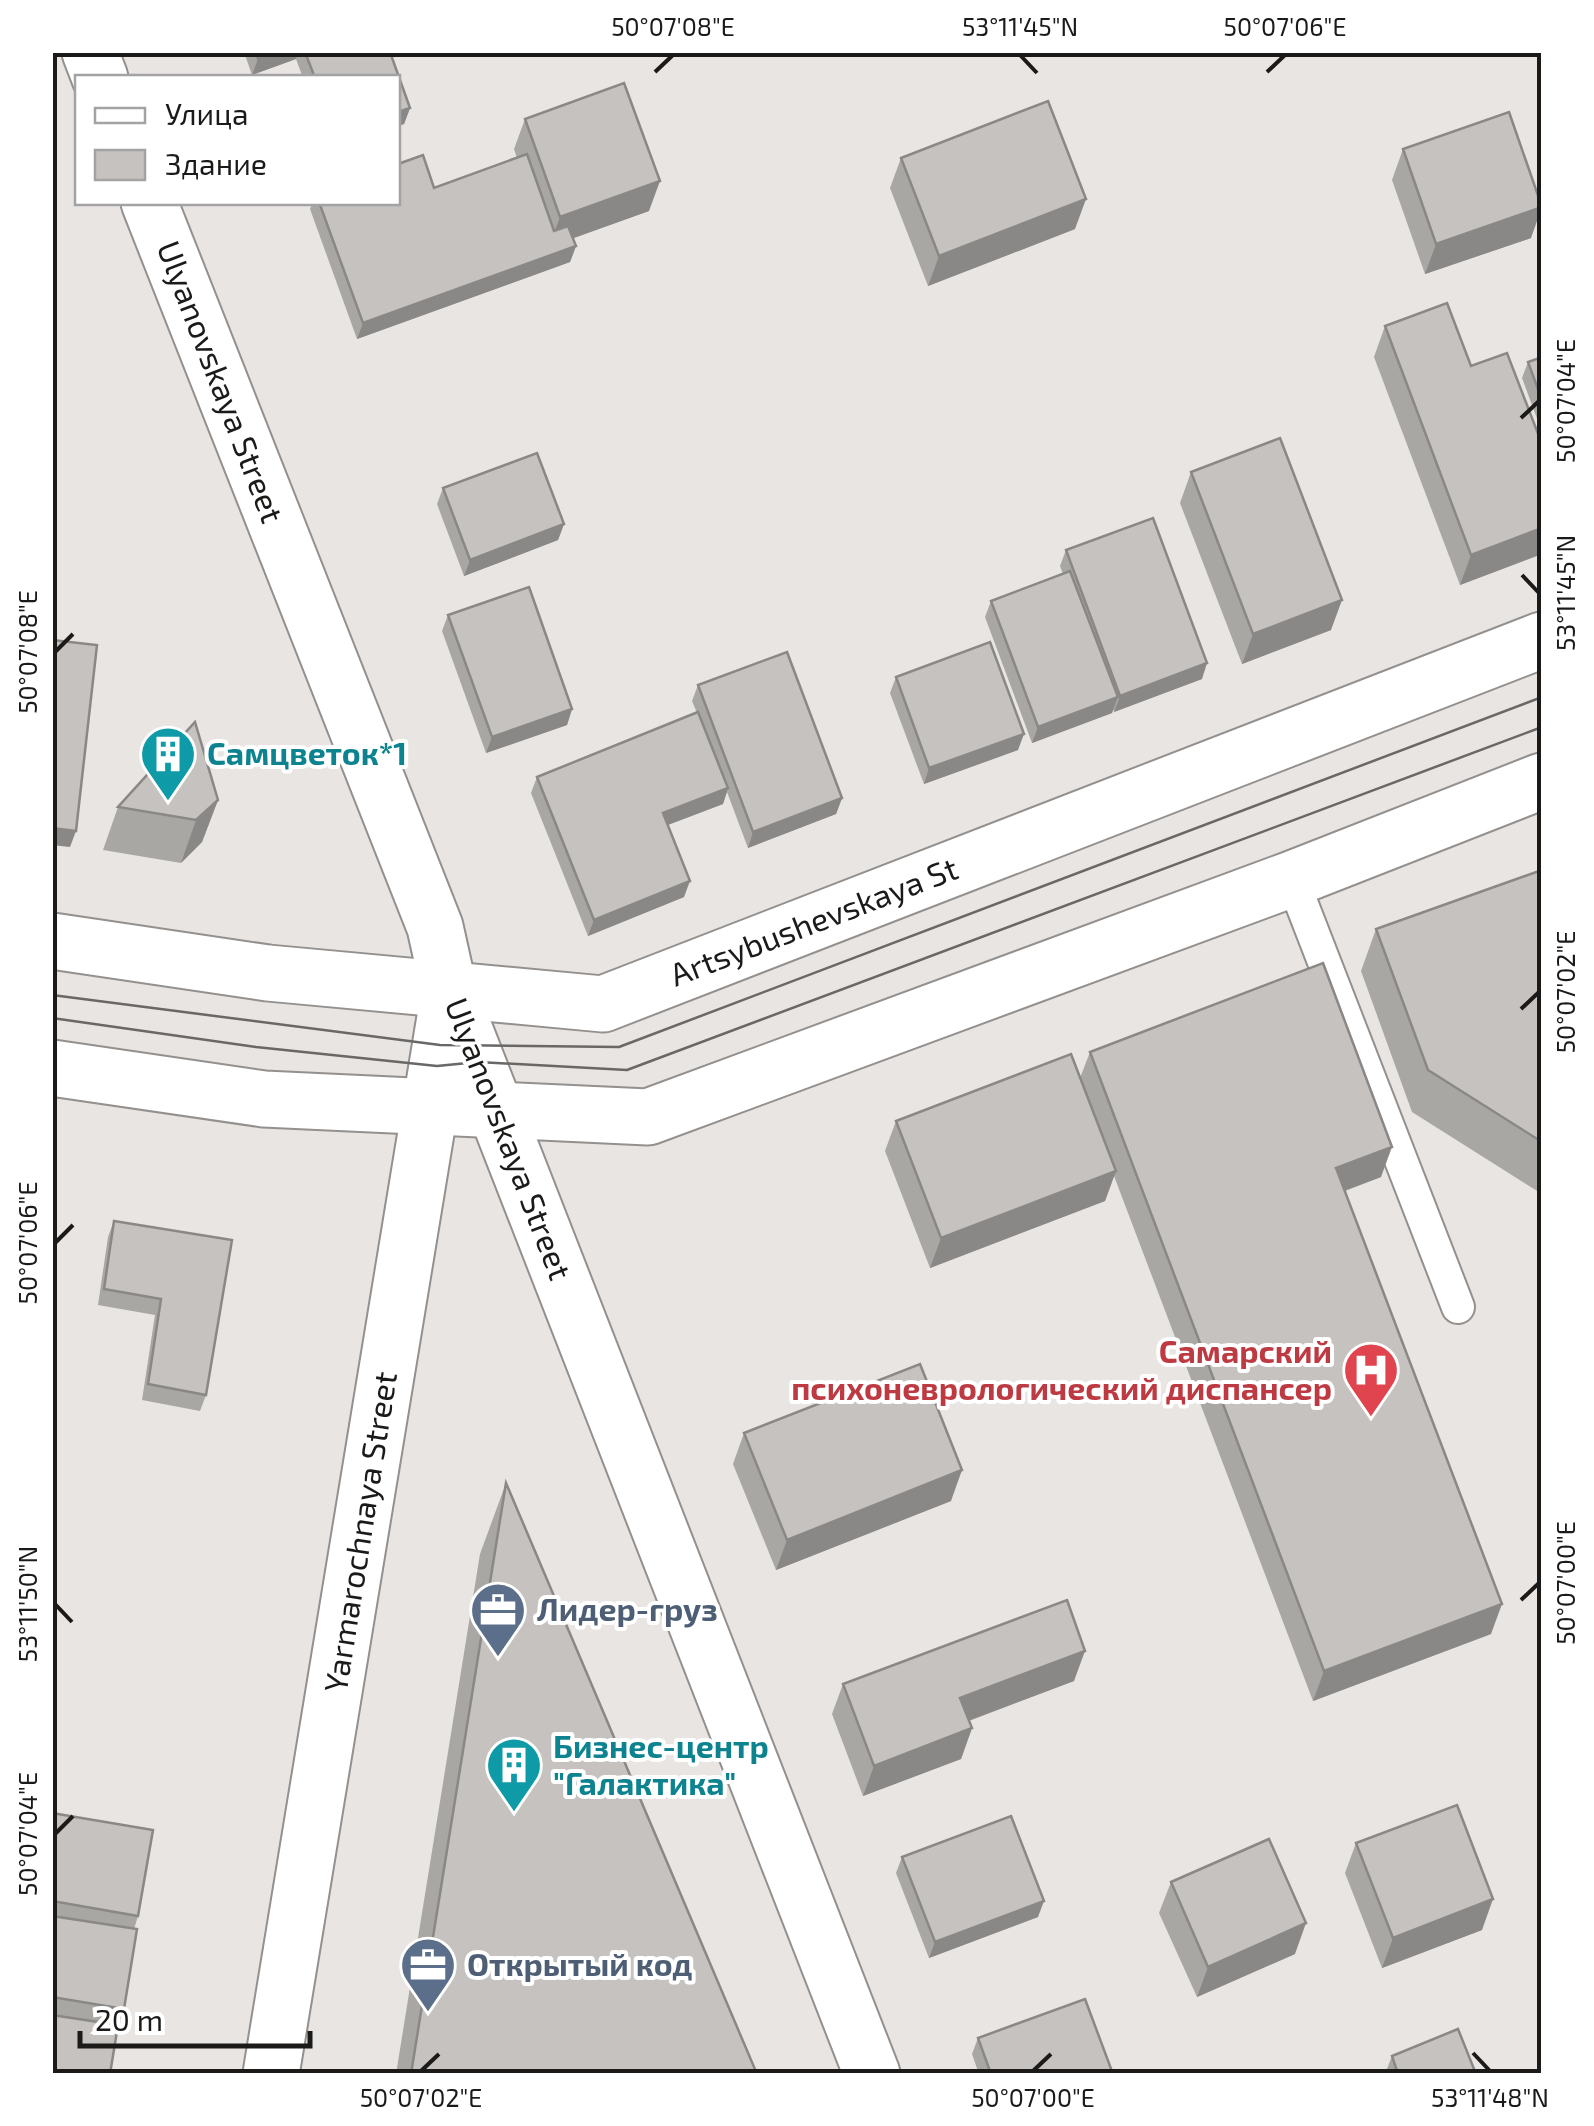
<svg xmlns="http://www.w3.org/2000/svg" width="1594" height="2126" viewBox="0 0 1594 2126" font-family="'Exo 2',sans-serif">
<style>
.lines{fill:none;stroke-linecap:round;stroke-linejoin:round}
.service-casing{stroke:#93908e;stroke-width:36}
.minor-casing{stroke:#93908e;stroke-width:59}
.secondary-casing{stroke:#93908e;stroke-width:59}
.service{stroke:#fff;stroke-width:32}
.minor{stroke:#fff;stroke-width:55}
.secondary{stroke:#fff;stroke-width:55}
.tram{stroke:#696866;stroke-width:2.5}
.wall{fill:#a9a7a4}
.shaded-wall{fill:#8a8886}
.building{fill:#c5c2bf;stroke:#8a8886;stroke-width:2.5}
.ticks{fill:none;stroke:#1b1a19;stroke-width:4}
.labels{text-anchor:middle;stroke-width:8;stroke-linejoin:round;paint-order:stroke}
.street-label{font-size:32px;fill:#1b1a19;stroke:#fff}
.culture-label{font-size:32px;font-weight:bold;fill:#0d838f;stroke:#fff;text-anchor:start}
.health-label{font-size:32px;font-weight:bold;fill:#be3a42;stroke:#fff;text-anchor:end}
.service-label{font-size:32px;font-weight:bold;fill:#4e5e75;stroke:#fff;text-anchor:start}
.neatline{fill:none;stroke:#1b1a19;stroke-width:4}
.ticks-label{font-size:25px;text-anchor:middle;fill:#1b1a19}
</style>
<rect width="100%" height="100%" fill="#e8e5e3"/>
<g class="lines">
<g class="service-casing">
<polyline id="service" points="1292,879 1458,1307"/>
</g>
<g class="minor-casing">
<g id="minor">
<polyline points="90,52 100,78"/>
<polyline points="149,202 435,927 449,990 872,2074"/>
<polyline points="271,2074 449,993"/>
</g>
</g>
<g class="secondary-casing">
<g id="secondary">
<polyline points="52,941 268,973 603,1004 1542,640"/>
<polyline points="52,1068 264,1099 648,1117 1292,879 1542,781"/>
</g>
</g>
<use href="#service" class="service"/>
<use href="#minor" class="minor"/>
<use href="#secondary" class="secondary"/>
<g class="tram">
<polyline points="52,995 440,1045 619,1047 1542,697"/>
<polyline points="52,1018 256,1047 437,1066 478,1062 627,1070 1542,727"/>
</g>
</g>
<g class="wall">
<polygon points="244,52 390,52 410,108 404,124 398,126 398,78 303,78 296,59 252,75"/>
<polygon points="525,119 649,211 573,238 576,246 570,262 357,339 310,209 313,202 398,202 517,158 514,149"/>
<polygon points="1403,149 1531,238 1425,274 1392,180"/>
<polygon points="901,158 1075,229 928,286 890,188"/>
<polygon points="1385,326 1471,366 1542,444 1542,554 1460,585 1374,357"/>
<polygon points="1542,357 1542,432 1522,378 1528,362"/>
<polygon points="1191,472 1331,630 1242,664 1180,503"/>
<polygon points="443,488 564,524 558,540 464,576 437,504"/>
<polygon points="1066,550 1202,679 1114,712 1113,709 1112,713 1032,743 985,617 991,601 1063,574 1060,566"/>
<polygon points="448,615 572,709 567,725 486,753 442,631"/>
<polygon points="896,677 1018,750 924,784 890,693"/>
<polygon points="698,685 842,798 836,814 748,848 727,792 723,804 668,825 684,897 588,936 531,793 537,777 697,713 692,701"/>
<polygon points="218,800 202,842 181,863 103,850 118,807"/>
<polygon points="1542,870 1542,1194 1412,1112 1361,971 1376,929"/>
<polygon points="1090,1052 1381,1177 1345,1191 1491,1634 1313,1701 1114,1176 1105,1201 930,1268 885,1151 896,1121 1080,1078"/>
<polygon points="114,1221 232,1240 206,1395 200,1411 142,1400 155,1315 98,1305 108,1237"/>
<polygon points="744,1433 951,1501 776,1570 733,1464"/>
<polygon points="506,1483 757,2074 396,2074 480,1554"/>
<polygon points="1074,1681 969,1721 972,1728 961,1759 863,1796 832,1714 843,1684"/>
<polygon points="52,1813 138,1916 134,1929 124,2009 118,2025 52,2074"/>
<polygon points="1356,1843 1482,1930 1382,1968 1345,1873"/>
<polygon points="902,1857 1038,1917 929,1958 896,1873"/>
<polygon points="1171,1882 1295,1954 1197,1997 1159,1913"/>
<polygon points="978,2038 1113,2074 979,2074 972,2054"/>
<polygon points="1392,2056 1476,2074 1385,2074"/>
</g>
<g class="shaded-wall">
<polygon points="275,52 298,52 296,59 252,75 258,59"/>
<polygon points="410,108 404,124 398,126 398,112"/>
<polygon points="660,181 649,211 549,247 560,217"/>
<polygon points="1086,199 1075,229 928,286 939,256"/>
<polygon points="1542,207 1531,238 1425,274 1436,244"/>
<polygon points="576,246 570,262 357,339 363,323"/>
<polygon points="564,524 558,540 464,576 470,560"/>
<polygon points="1542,528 1542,554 1460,585 1471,555"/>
<polygon points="1342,600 1331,630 1242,664 1253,634"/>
<polygon points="1207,663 1202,679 1114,712 1120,696"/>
<polygon points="1118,697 1112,713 1032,743 1038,727"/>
<polygon points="572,709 567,725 486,753 492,737"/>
<polygon points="1024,734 1018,750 924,784 929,768"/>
<polygon points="728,788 723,804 657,829 663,813"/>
<polygon points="842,798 836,814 748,848 753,832"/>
<polygon points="218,800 202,842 181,863 196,820"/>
<polygon points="52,828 76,831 70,847 52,845"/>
<polygon points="690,881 684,897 588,936 594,920"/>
<polygon points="1392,1147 1381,1177 1325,1198 1336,1168"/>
<polygon points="1116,1171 1105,1201 930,1268 941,1238"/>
<polygon points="962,1470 951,1501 776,1570 787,1540"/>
<polygon points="1502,1604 1491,1634 1313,1701 1324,1671"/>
<polygon points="1085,1651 1074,1681 949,1728 960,1698"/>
<polygon points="972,1728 961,1759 863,1796 874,1766"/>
<polygon points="1493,1899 1482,1930 1382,1968 1393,1938"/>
<polygon points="1044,1901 1038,1917 929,1958 935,1942"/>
<polygon points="1306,1923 1295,1954 1197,1997 1208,1967"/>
</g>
<g class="building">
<polygon points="256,52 275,52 258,59"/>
<polygon points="305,52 390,52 410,108 398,112 398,78 315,78"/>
<polygon points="624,83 660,181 560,217 525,119"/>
<polygon points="1048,101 1086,199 939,256 901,158"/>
<polygon points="1509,112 1542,207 1436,244 1403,149"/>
<polygon points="527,154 554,231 568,226 576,246 363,323 319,202 398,202 398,164 423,155 434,188"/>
<polygon points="1447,303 1471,366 1507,353 1542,444 1542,528 1471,555 1385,326"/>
<polygon points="1542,357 1542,400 1528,362"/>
<polygon points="1280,438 1342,600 1253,634 1191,472"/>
<polygon points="537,453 564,524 470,560 443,488"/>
<polygon points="1153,518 1207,663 1120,696 1066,550"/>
<polygon points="1070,571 1118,697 1038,727 991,601"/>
<polygon points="529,587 572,709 492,737 448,615"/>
<polygon points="52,640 97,645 76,831 52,828"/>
<polygon points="990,642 1024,734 929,768 896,677"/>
<polygon points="787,652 842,798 753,832 698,685"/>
<polygon points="698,712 728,788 663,813 690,881 594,920 537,777"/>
<polygon points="195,722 218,800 196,820 118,807"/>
<polygon points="1542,870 1542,1142 1428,1070 1376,929"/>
<polygon points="1323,963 1392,1147 1336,1168 1502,1604 1324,1671 1090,1052"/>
<polygon points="1071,1054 1116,1171 941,1238 896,1121"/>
<polygon points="114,1221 232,1240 206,1395 148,1384 161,1299 104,1289"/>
<polygon points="920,1364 962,1470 787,1540 744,1433"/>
<polygon points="506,1483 757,2074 411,2074"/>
<polygon points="1067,1600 1085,1651 960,1698 972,1728 874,1766 843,1684"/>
<polygon points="1457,1805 1493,1899 1393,1938 1356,1843"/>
<polygon points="52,1813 153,1830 138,1916 52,1901"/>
<polygon points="1011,1816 1044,1901 935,1942 902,1857"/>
<polygon points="1269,1839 1306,1923 1208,1967 1171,1882"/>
<polygon points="52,1916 137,1929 124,2009 52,1997"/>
<polygon points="1085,1999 1113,2074 991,2074 978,2038"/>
<polygon points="52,2015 118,2025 110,2074 52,2074"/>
<polygon points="1458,2029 1476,2074 1398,2074 1392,2056"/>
</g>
<path class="ticks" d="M1020,55L1037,73M655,72L673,55M1267,72L1285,55M1521,418L1539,401M1522,575L1539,593M55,652L73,634M1521,1009L1539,992M55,1243L73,1225M1521,1600L1539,1583M55,1604L72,1622M55,1834L73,1816M1473,2053L1490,2071M421,2071L439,2054M1033,2071L1051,2054"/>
<defs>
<g id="building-pin" transform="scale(2.875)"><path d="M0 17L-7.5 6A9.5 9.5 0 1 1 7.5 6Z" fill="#0f9aa8" stroke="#fff"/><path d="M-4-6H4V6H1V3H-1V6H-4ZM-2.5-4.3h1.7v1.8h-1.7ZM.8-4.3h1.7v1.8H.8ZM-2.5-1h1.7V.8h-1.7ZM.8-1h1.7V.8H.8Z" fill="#fff"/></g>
<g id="hospital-pin" transform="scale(2.875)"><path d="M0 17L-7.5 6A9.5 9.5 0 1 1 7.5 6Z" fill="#e0444e" stroke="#fff"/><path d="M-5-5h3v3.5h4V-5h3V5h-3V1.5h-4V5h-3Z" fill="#fff"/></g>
<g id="office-pin" transform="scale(2.875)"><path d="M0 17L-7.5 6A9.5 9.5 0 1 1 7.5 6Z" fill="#5c6f8a" stroke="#fff"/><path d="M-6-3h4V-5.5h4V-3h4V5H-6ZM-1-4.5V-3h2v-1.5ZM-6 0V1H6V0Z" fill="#fff"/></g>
</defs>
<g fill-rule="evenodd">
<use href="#building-pin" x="168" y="754"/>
<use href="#hospital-pin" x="1371" y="1370"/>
<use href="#office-pin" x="498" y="1610"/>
<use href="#building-pin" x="514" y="1765"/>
<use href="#office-pin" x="428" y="1965"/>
</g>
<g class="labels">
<g class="street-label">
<text transform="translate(220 382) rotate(69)" y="11">Ulyanovskaya Street</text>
<text transform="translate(814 922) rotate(-21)" y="11">Artsybushevskaya St</text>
<text transform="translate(508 1139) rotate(69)" y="11">Ulyanovskaya Street</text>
<text transform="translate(361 1532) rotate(-81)" y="11">Yarmarochnaya Street</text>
</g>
<g class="culture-label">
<text x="207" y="765">Самцветок*1</text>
<text x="553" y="1758">Бизнес-центр<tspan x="553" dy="37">"Галактика"</tspan></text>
</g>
<g class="health-label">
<text x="1332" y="1363">Самарский<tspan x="1332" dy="37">психоневрологический диспансер</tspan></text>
</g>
<g class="service-label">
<text x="537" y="1621">Лидер-груз</text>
<text x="467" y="1976">Открытый код</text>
</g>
</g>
<rect width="1594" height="2126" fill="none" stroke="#ffffff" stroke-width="110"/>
<rect x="75" y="75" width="325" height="130" fill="#ffffff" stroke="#a4a3a3" stroke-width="2.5"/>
<rect x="95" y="108" width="50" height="15" fill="#ffffff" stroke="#a4a3a3" stroke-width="2.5"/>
<text x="165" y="125" font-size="30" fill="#1b1a19">Улица</text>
<rect x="95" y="150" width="50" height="30" fill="#c5c2bf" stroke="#a4a3a3" stroke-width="2.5"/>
<text x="165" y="175" font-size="30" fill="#1b1a19">Здание</text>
<path d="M80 2031v15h230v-15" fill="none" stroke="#1b1a19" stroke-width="5"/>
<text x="95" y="2031" font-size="30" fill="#1b1a19" stroke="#ffffff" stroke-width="8" paint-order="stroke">20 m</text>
<rect x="55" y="55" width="1484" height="2016" class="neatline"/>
<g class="ticks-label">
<text x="673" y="36">50°07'08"E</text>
<text x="1020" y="36">53°11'45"N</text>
<text x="1285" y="36">50°07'06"E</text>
<text transform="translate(1566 401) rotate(-90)" y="9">50°07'04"E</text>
<text transform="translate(1566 593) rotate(-90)" y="9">53°11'45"N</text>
<text transform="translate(28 652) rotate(-90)" y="9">50°07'08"E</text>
<text transform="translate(1566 992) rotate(-90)" y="9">50°07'02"E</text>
<text transform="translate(28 1243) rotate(-90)" y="9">50°07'06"E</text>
<text transform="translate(1566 1583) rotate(-90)" y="9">50°07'00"E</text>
<text transform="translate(28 1604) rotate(-90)" y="9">53°11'50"N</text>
<text transform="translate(28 1834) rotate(-90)" y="9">50°07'04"E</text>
<text x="421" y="2107">50°07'02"E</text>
<text x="1033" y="2107">50°07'00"E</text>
<text x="1490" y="2107">53°11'48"N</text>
</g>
</svg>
